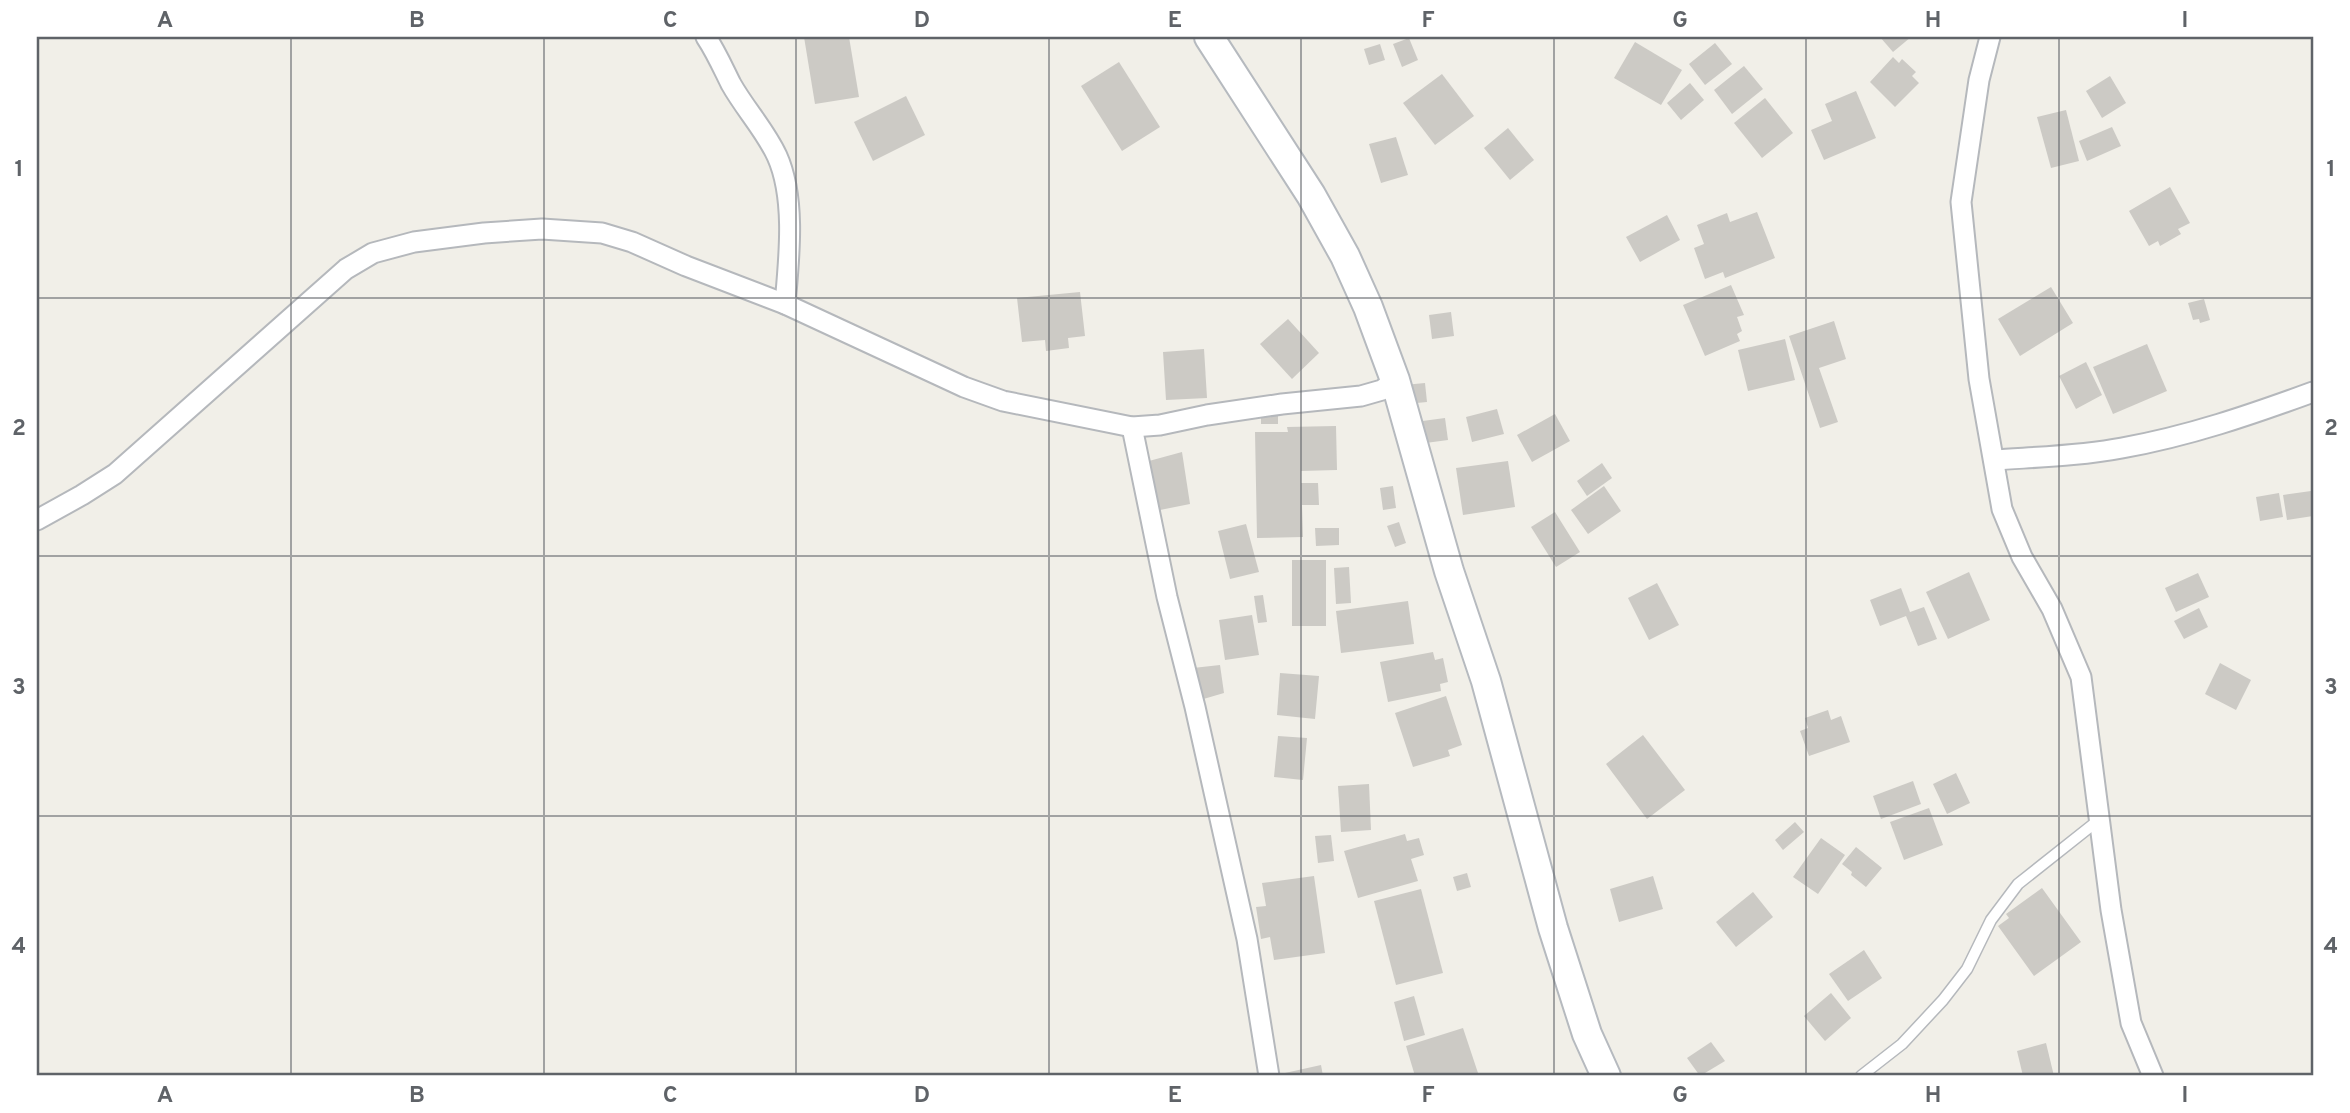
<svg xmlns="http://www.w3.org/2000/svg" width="2350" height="1113" viewBox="0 0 2350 1113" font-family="Overpass,sans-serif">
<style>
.building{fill:#cccac5}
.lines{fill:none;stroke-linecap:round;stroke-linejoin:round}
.lane-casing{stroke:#b5b8bc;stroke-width:13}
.street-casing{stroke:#b5b8bc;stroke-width:23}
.secondary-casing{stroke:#b6babf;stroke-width:32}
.lane{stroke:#fff;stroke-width:10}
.street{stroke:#fff;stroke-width:19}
.secondary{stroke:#fff;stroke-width:28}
.grid{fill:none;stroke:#5f6368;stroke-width:2;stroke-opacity:0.55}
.neatline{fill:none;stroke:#5f6368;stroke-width:2.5}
.grid-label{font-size:23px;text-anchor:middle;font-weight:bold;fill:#5f6368}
</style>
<rect width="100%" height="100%" fill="#f1efe8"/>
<g class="building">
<polygon points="804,37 849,37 859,97 815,104"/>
<polygon points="1880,37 1911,37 1893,52"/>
<polygon points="1409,38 1418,60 1402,67 1393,44"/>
<polygon points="1635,42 1682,70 1661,105 1614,78"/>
<polygon points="1715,43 1732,64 1705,85 1689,64"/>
<polygon points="1380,44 1385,60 1369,65 1364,49"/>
<polygon points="1893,57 1899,63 1902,59 1916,72 1912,76 1919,83 1895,107 1870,82"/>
<polygon points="1119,62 1160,127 1122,151 1081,86"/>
<polygon points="1744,66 1763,89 1732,114 1714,90"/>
<polygon points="1442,74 1474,116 1435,145 1403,103"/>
<polygon points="2110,76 2126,103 2102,118 2086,91"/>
<polygon points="1690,83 1704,100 1681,120 1667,103"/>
<polygon points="1856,91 1876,138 1824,160 1811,130 1832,121 1825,104"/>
<polygon points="906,96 925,135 873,161 854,122"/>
<polygon points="1765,98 1793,133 1762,158 1734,123"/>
<polygon points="2066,110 2079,161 2051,168 2037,117"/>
<polygon points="2112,127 2121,146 2087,161 2079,141"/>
<polygon points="1508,128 1534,160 1510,180 1484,148"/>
<polygon points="1396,137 1408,175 1381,183 1369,144"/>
<polygon points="2170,187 2190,223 2178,229 2181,234 2160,246 2158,241 2149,246 2129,211"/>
<polygon points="1757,212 1775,258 1725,278 1723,272 1705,279 1694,248 1704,244 1697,225 1727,213 1730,222"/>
<polygon points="1667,215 1680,240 1640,262 1626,237"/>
<polygon points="1731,285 1744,315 1737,317 1742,331 1737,334 1740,341 1705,356 1683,305"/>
<polygon points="2051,287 2073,323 2020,356 1998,319"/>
<polygon points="1080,292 1085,336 1068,338 1069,348 1046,351 1045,340 1022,342 1017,298"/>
<polygon points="2204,299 2210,320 2200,323 2199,319 2193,320 2188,303"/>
<polygon points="1451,312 1454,336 1432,339 1429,315"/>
<polygon points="1288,319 1319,353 1292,379 1260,344"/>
<polygon points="1834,321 1846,359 1819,368 1838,422 1820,428 1789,336"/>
<polygon points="1785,339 1795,380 1748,391 1738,350"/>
<polygon points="2147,344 2167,391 2113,414 2093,367"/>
<polygon points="1204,349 1207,398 1166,400 1163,352"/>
<polygon points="2086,362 2102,395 2076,409 2059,376"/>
<polygon points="1425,383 1427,402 1406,404 1404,385"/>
<polygon points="1497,409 1504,434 1472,442 1466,417"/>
<rect x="1261" y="414" width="17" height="10"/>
<polygon points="1555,414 1570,441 1532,462 1517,435"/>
<polygon points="1445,418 1448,440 1418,444 1415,422"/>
<polygon points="1336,426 1337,470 1301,471 1301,483 1318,483 1319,505 1302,505 1303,537 1257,538 1255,432 1288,432 1287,427"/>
<polygon points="1182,452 1190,504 1160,510 1149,461"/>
<polygon points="1508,461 1515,507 1463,515 1456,468"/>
<polygon points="1602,463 1612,478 1587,496 1577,481"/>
<polygon points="1393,486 1396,508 1383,510 1380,488"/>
<polygon points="1604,486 1621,511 1588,534 1571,510"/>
<polygon points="2311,491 2313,516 2287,520 2283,495"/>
<polygon points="2279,493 2283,517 2260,521 2256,497"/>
<polygon points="1555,512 1580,552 1556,567 1531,527"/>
<polygon points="1399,522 1406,543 1395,547 1387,526"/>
<polygon points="1246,524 1259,572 1230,579 1218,531"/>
<polygon points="1315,528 1339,528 1339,545 1316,546"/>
<rect x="1292" y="560" width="34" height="66"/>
<polygon points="1349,567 1351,603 1336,604 1334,568"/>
<polygon points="1969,572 1990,620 1948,639 1926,592"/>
<polygon points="2198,573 2209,597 2176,612 2165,588"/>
<polygon points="1657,583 1679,625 1649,640 1628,598"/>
<polygon points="1901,588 1910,612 1924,607 1937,639 1918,646 1906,616 1880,626 1870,600"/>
<polygon points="1263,595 1267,622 1258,623 1254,596"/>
<polygon points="1408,601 1414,644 1341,653 1336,611"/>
<polygon points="2199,608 2208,627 2184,639 2174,621"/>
<polygon points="1252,615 1259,655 1225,660 1219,620"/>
<polygon points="1433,652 1435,660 1443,658 1448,682 1440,684 1441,691 1388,702 1380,662"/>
<polygon points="2220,663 2251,680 2236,710 2205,694"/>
<polygon points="1220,665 1224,693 1200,700 1193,668"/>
<polygon points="1280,673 1319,676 1315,719 1277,715"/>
<polygon points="1446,696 1462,745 1448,750 1450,756 1413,767 1395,713"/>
<polygon points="1828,710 1831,720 1841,716 1850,742 1809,756 1800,731 1808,728 1805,718"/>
<polygon points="1643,735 1685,790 1647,819 1606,764"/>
<polygon points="1278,736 1307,738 1303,780 1274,777"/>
<polygon points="1956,773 1970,803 1947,814 1933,784"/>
<polygon points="1913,781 1921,804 1881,819 1873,796"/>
<polygon points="1369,784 1371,830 1341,832 1338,786"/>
<polygon points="1929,808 1943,845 1904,860 1890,822"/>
<polygon points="1795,822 1804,832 1783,850 1775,840"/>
<polygon points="1405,834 1407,841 1419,838 1424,855 1411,859 1418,881 1358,898 1344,851"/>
<polygon points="1331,835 1334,861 1318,863 1315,836"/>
<polygon points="1821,838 1845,855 1818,894 1793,877"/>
<polygon points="1856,847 1882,868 1866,887 1851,875 1852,872 1842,864"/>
<polygon points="1467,873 1471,887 1457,891 1453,877"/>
<polygon points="1314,876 1325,953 1274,960 1270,937 1261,939 1256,907 1266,906 1262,883"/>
<polygon points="1653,876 1663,909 1619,922 1610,889"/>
<polygon points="2042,888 2081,942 2034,976 1998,926 2009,918 2006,914"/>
<polygon points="1421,889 1443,973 1396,985 1374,901"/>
<polygon points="1753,892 1773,917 1736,947 1716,922"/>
<polygon points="1864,950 1882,978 1848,1001 1829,974"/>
<polygon points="1831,993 1851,1018 1825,1041 1804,1016"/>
<polygon points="1414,996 1425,1035 1404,1041 1394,1002"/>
<polygon points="1463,1028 1479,1076 1415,1076 1406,1046"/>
<polygon points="1711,1042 1725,1061 1700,1076 1687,1058"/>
<polygon points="2046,1043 2054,1076 2023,1076 2017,1051"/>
<polygon points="1321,1065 1323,1076 1276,1076 1276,1075"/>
</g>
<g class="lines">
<g class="lane-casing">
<polyline id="lane" points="1861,1076 1902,1044 1943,1000 1967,969 1991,920 2018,884 2100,819"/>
</g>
<g class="street-casing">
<g id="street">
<path d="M706,37C716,52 723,68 731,84C745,109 765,130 777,156C796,198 789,259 785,304"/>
<polyline points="1990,37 1979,80 1961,202 1979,379 2002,509 2022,557 2052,609 2081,677 2111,910 2131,1023 2153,1076"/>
<polyline points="1132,427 1167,597 1195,707 1247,939 1269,1076"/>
<path d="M1994,460C2036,457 2080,456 2122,448C2189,436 2250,415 2313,392"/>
<polyline points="37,520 82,495 115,474 346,269 373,253 414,242 484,233 542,229 602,233 632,242 686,266 785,304 964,387 1003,401 1132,427 1160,425 1207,415 1282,404 1361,396 1382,390 1395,380"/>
</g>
</g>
<g class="secondary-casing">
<polyline id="secondary" points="1209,37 1311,195 1345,256 1368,307 1395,380 1449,571 1486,681 1553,928 1587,1034 1606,1076"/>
</g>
<use href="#lane" class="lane"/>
<use href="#street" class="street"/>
<use href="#secondary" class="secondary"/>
</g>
<path class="grid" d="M291,37V1076M544,37V1076M796,37V1076M1049,37V1076M1301,37V1076M1554,37V1076M1806,37V1076M2059,37V1076M37,298H2313M37,556H2313M37,816H2313"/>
<rect width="2350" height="1113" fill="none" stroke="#ffffff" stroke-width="77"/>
<rect x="38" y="38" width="2274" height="1036" class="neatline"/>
<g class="grid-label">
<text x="165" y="27">A</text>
<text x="417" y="27">B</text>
<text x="670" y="27">C</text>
<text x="922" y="27">D</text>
<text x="1175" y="27">E</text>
<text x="1428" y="27">F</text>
<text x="1680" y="27">G</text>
<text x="1933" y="27">H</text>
<text x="2185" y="27">I</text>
<text x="19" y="176">1</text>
<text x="2331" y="176">1</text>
<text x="19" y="435">2</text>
<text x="2331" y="435">2</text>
<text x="19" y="694">3</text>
<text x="2331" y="694">3</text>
<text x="19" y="953">4</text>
<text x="2331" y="953">4</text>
<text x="165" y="1102">A</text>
<text x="417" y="1102">B</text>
<text x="670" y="1102">C</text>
<text x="922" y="1102">D</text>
<text x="1175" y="1102">E</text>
<text x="1428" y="1102">F</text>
<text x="1680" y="1102">G</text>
<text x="1933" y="1102">H</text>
<text x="2185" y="1102">I</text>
</g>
</svg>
